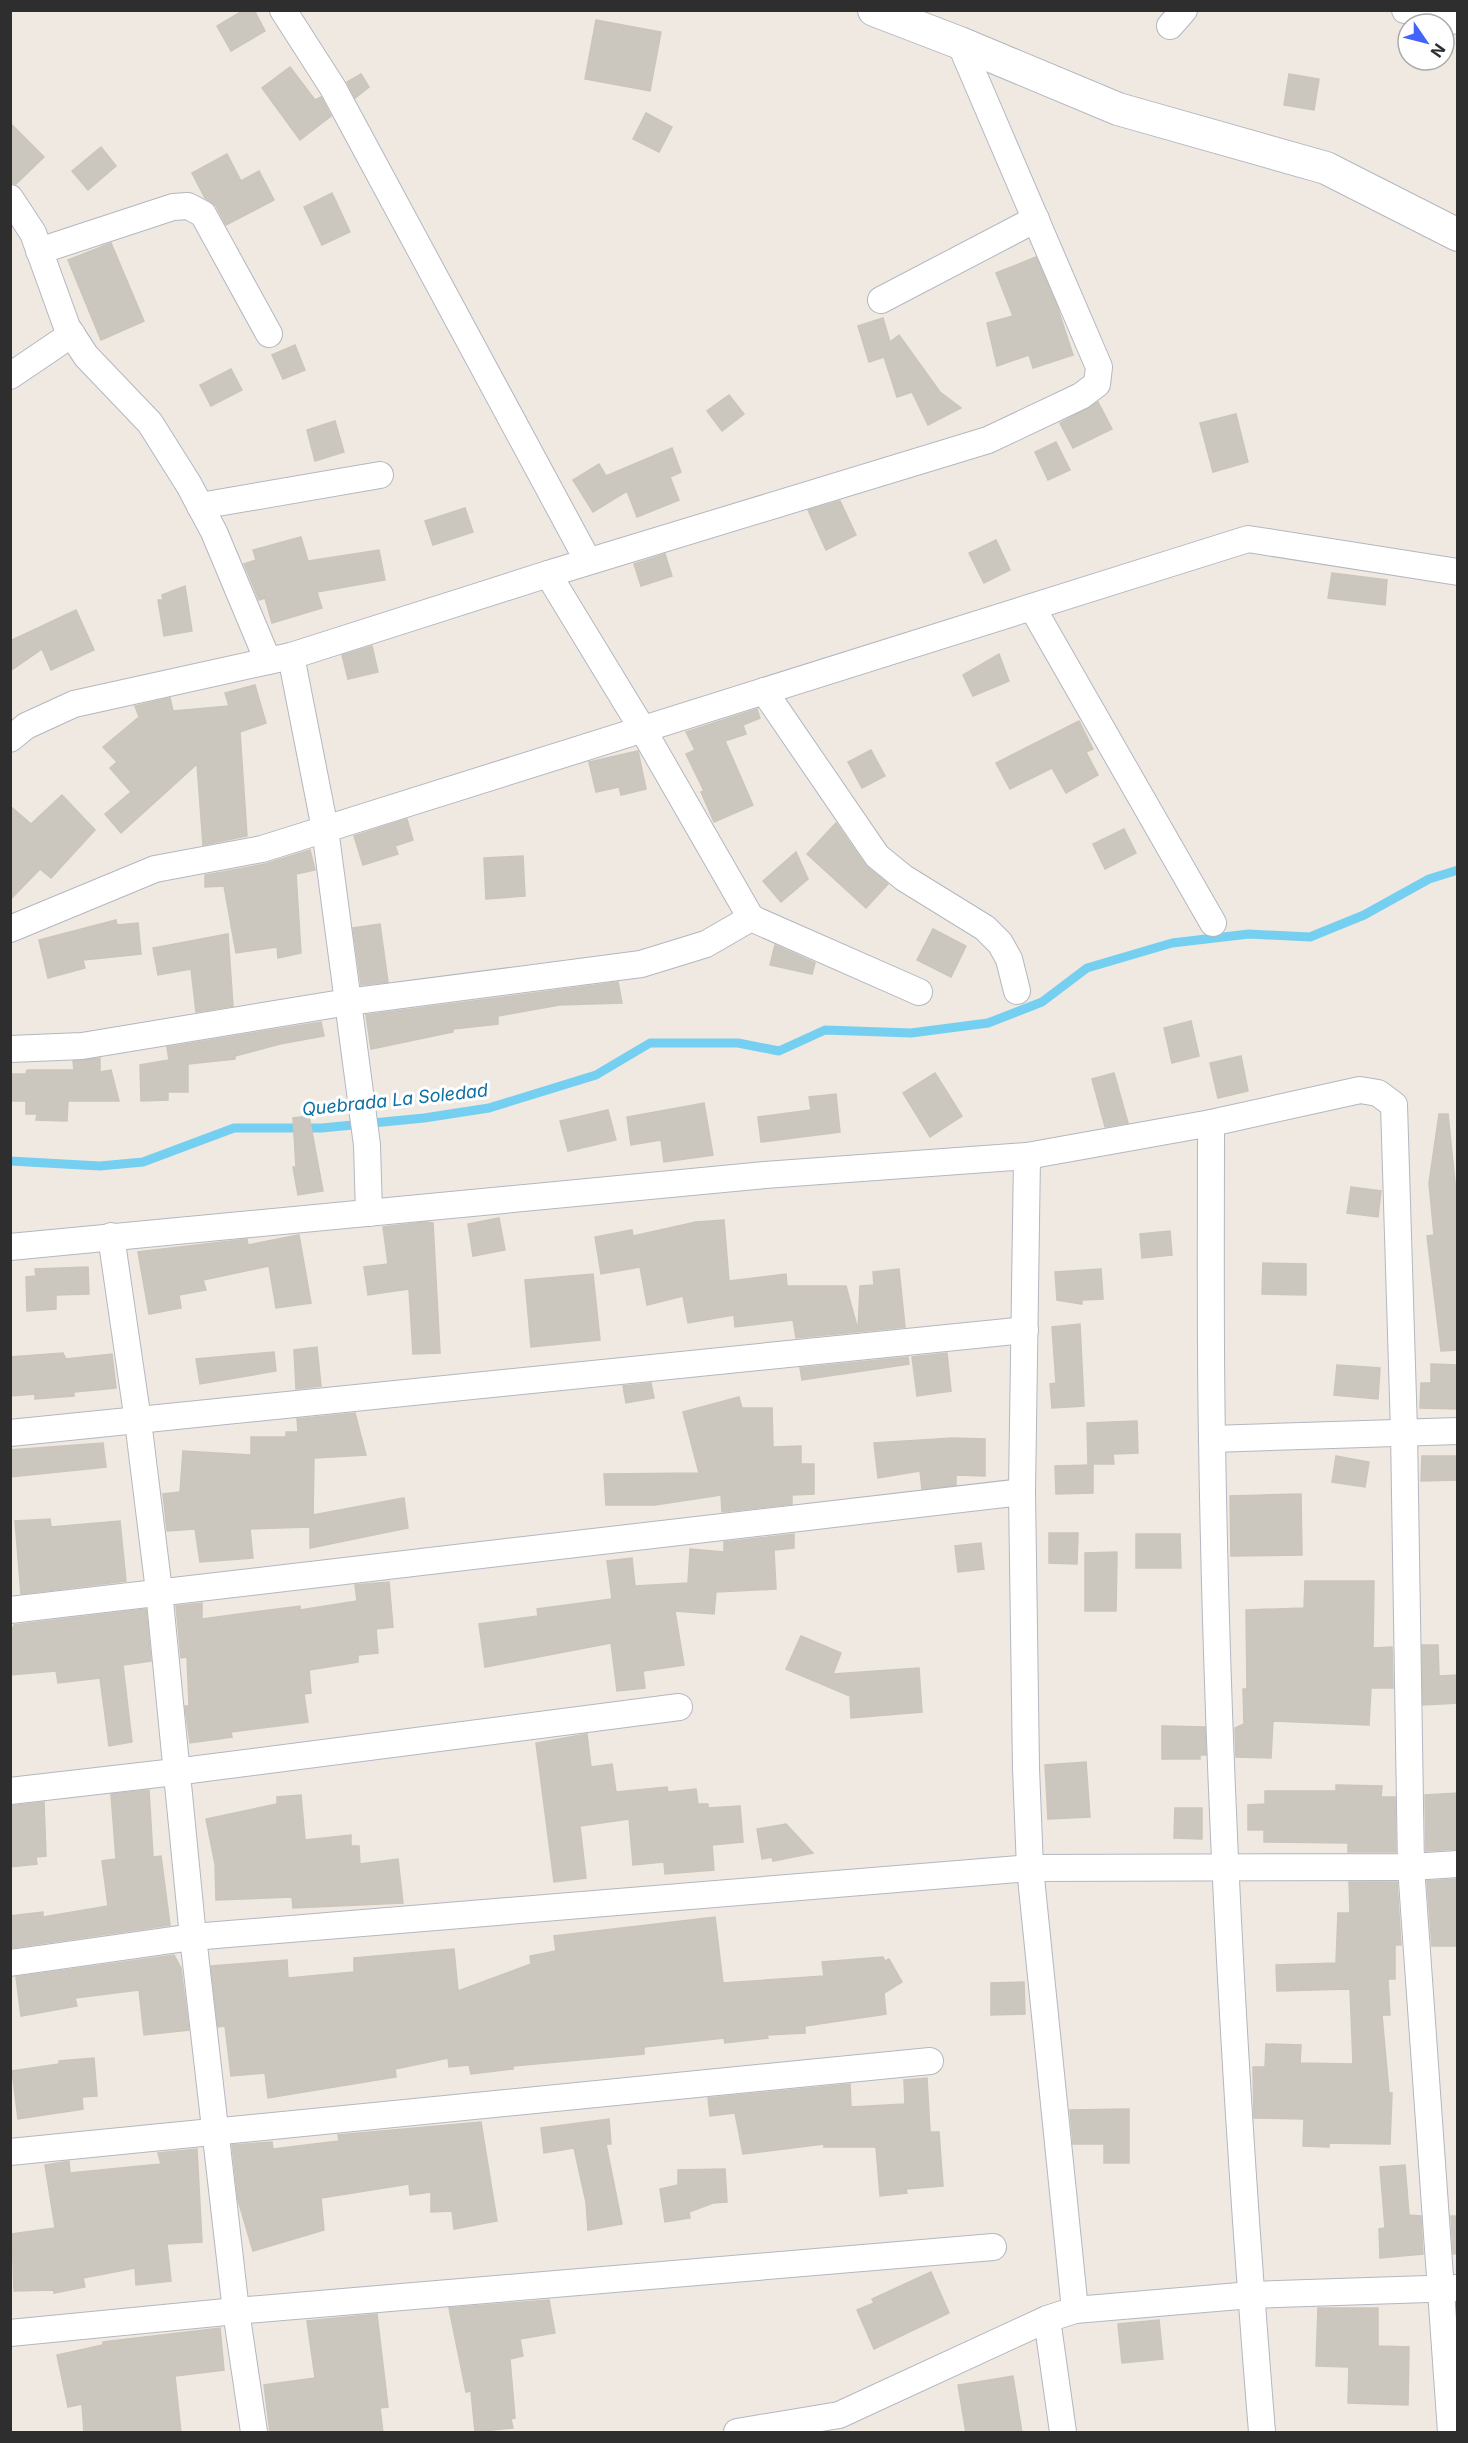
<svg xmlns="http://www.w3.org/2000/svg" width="1468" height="2443" viewBox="0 0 1468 2443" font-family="Inter,sans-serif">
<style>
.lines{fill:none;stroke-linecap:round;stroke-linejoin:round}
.stream{stroke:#75cff0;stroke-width:9}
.building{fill:#cbc7bf;stroke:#cbc5ba;stroke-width:1.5}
.minor-casing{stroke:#b4b7c1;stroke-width:28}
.tertiary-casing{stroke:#b4b7c1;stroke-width:34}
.minor{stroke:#fff;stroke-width:26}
.tertiary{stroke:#fff;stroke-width:32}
.labels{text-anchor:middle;stroke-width:6;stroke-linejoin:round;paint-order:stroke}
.water-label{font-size:18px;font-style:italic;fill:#0d6fa3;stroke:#fff}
</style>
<rect width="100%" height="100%" fill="#efe9e1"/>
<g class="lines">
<polyline class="stream" points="10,1161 100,1166 143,1162 234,1128 322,1128 424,1118 489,1108 596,1075 650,1043 738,1043 779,1051 825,1030 911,1033 988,1023 1042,1002 1087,968 1172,943 1249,934 1310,937 1364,915 1429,879 1458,870"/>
</g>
<g class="building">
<polygon points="244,10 254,10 265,31 231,51 217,26"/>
<polygon points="596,20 661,32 650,91 585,79"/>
<polygon points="290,67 315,100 321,97 331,116 300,140 262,88"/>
<polygon points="361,74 369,87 355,98 347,82"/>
<polygon points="1289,74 1319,79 1314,110 1284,105"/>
<polygon points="646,113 672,127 659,152 633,139"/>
<polygon points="10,123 44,157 16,184 10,183"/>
<polygon points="101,147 116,166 88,190 72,171"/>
<polygon points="227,154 241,181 259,171 274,200 226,225 216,206 205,198 192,173"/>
<polygon points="332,193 350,232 322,245 304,207"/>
<polygon points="111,243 144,321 101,340 68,260"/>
<polygon points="1036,257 1057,306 1073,355 1033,368 1029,355 997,366 987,323 1013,316 996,273"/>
<polygon points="883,318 890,342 899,335 940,392 961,408 928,425 912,392 897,397 884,357 869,362 858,326"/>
<polygon points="295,345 305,370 283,379 272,355"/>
<polygon points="231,369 242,390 211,406 200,385"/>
<polygon points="729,395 744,414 722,431 707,411"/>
<polygon points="1098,402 1112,429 1073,448 1060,423"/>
<polygon points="1236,414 1248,462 1213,472 1200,423"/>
<polygon points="335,421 344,452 315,461 307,430"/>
<polygon points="1056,442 1070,470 1048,480 1035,452"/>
<polygon points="672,448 681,472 670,477 679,500 637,517 627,491 593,512 573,480 599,464 606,476"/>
<polygon points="840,501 856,535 826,550 808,510"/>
<polygon points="465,508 473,532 433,545 425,521"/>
<polygon points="301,537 308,561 379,550 385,580 317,592 322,608 272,623 265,598 259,600 244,564 256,560 253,550"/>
<polygon points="996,540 1010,570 984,583 969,553"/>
<polygon points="665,554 672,576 641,586 634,564"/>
<polygon points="1332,573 1387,580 1385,605 1328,598"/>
<polygon points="185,586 192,631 164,636 158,600 163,600 162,595"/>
<polygon points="76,610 94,650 51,670 42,649 10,671 10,641"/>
<polygon points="372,646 378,672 348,679 342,655"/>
<polygon points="999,654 1009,681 973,696 963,675"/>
<polygon points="255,685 266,723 240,732 247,836 203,845 197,764 121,833 105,814 131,792 110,768 117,762 103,747 139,717 135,706 170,698 173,711 229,706 225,693"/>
<polygon points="757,709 760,718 743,725 746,734 725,741 753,805 714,822 701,792 704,791 686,754 695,750 686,732"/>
<polygon points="1079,721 1093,749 1086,752 1098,775 1066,793 1052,768 1010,789 996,763"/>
<polygon points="871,750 885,776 862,788 848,762"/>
<polygon points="638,751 646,789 621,795 619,787 596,792 589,762"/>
<polygon points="62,795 95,830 51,878 40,869 10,900 10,806 31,824"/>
<polygon points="407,819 413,840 395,846 398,854 363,865 354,836"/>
<polygon points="836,823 865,865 888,884 866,908 807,854"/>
<polygon points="1124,829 1136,853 1105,869 1093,844"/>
<polygon points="310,850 315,870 296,874 301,953 278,958 277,947 236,953 224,886 205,887 205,875 265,864"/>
<polygon points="796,852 808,879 781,902 763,881"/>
<polygon points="523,856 525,896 486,899 484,858"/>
<polygon points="116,920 117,925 138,923 141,954 83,960 85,968 48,978 39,940"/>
<polygon points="380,924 388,982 361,985 353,928"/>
<polygon points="933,929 966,946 951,977 917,960"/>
<polygon points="228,934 233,1006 196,1012 191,969 158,975 153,948"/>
<polygon points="775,945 815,963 812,974 770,965"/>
<polygon points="618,982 622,1003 559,1005 498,1016 498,1024 453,1029 453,1032 371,1049 366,1015"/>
<polygon points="1191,1021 1199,1056 1172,1063 1164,1028"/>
<polygon points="321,1022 324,1036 280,1044 235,1056 235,1059 188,1064 188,1092 168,1092 168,1100 141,1101 140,1065 169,1060 167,1047"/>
<polygon points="1241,1056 1248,1091 1218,1098 1210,1063"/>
<polygon points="100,1058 100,1072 111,1070 119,1101 68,1101 67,1121 36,1120 37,1114 26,1114 26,1101 10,1101 10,1074 26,1074 27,1070 74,1070 73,1061"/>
<polygon points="935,1073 962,1116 930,1137 903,1093"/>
<polygon points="1114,1073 1128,1123 1105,1127 1092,1079"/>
<polygon points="836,1094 840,1132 761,1142 758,1117 811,1110 809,1097"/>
<polygon points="704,1103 713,1155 664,1162 661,1140 631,1145 627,1117"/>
<polygon points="608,1110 616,1140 568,1151 560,1121"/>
<polygon points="1439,1114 1448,1114 1458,1212 1458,1350 1441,1351 1427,1236 1434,1235 1429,1183"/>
<polygon points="309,1116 323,1191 298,1195 293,1167 296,1167 293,1118"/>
<polygon points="1351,1187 1381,1191 1378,1217 1347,1213"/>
<polygon points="499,1218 505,1250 473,1256 468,1224"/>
<polygon points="724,1220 729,1281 786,1274 787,1286 846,1286 858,1330 860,1286 874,1285 873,1272 899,1269 905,1327 796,1338 793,1320 735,1327 734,1315 688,1323 683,1296 647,1305 640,1267 601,1274 595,1237 632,1230 633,1236 696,1222"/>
<polygon points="426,1222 433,1223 440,1353 413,1354 409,1289 368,1295 364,1267 388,1264 383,1227"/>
<polygon points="1170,1231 1172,1255 1142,1258 1140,1234"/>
<polygon points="299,1235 311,1303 276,1308 269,1266 203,1280 206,1290 179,1295 181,1308 149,1314 138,1252 247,1239 248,1245"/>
<polygon points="1263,1263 1306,1264 1306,1295 1262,1294"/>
<polygon points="88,1267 89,1294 56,1295 56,1309 27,1311 26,1277 36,1276 35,1269"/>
<polygon points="1101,1269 1103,1299 1082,1300 1082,1304 1057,1300 1055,1272"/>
<polygon points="593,1274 600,1340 531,1347 525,1280"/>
<polygon points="1080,1324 1084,1406 1052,1408 1050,1384 1056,1383 1052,1327"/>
<polygon points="317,1347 321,1386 296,1389 294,1350"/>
<polygon points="274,1352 276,1371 200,1384 196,1359"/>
<polygon points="63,1353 66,1359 112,1354 116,1388 74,1392 74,1396 35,1399 35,1394 10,1396 10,1357"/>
<polygon points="947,1353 951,1391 917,1396 912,1357"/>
<polygon points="908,1357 909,1364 802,1380 800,1368"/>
<polygon points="1431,1364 1458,1365 1458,1409 1420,1408 1421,1383 1431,1383"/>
<polygon points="1337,1365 1380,1368 1378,1399 1334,1395"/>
<polygon points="651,1383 654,1398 626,1403 623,1386"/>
<polygon points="739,1397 742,1408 772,1408 773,1447 801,1446 801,1464 814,1464 814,1494 792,1495 792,1504 722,1512 721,1495 655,1505 606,1505 604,1474 699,1473 683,1412"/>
<polygon points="355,1413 366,1455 314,1458 313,1515 404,1498 408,1528 310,1548 310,1527 250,1529 253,1558 200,1562 195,1529 167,1531 163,1494 180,1492 183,1451 251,1455 251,1437 286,1437 286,1432 298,1432 297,1419"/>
<polygon points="1137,1421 1138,1453 1113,1454 1114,1464 1088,1464 1087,1423"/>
<polygon points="953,1438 985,1439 985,1476 956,1475 956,1485 922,1489 920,1471 878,1478 874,1443"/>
<polygon points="103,1443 106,1467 10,1477 10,1450"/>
<polygon points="1336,1456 1369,1462 1365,1487 1332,1482"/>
<polygon points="1422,1456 1458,1456 1458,1480 1421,1481"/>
<polygon points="1093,1465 1093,1493 1056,1494 1055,1466"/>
<polygon points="1301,1494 1302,1555 1231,1556 1230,1496"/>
<polygon points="50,1519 51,1527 120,1521 126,1581 21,1594 15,1521"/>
<polygon points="1049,1533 1078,1533 1077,1564 1049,1563"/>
<polygon points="794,1534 794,1548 774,1550 776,1589 716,1592 714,1614 675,1611 684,1665 643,1671 645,1688 617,1691 611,1643 485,1667 479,1624 538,1616 537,1609 612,1599 607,1561 632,1558 635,1586 688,1583 690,1549 724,1552 724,1542"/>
<polygon points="1136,1534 1180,1534 1181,1568 1136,1568"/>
<polygon points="981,1543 984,1569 958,1572 955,1546"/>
<polygon points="1117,1552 1116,1611 1085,1611 1085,1553"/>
<polygon points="1305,1581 1374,1581 1373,1648 1392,1647 1393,1688 1371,1688 1369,1725 1273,1721 1271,1758 1236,1757 1235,1728 1244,1724 1243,1689 1247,1689 1246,1610 1304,1608"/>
<polygon points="389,1582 393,1627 376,1629 378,1653 358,1655 358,1662 309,1670 311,1693 304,1694 308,1722 231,1732 232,1737 190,1743 185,1706 189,1706 187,1657 181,1658 176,1606 202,1603 202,1619 300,1606 300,1610 357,1601 355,1585"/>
<polygon points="146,1609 151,1661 123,1665 132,1742 109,1746 100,1678 58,1683 56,1671 10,1675 10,1628 14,1627 14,1625"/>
<polygon points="801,1636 841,1653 833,1674 919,1668 922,1712 851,1718 850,1696 786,1669"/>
<polygon points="1422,1645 1438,1645 1439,1676 1458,1675 1458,1703 1423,1705"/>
<polygon points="1162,1726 1205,1727 1206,1755 1200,1755 1200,1759 1162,1759"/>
<polygon points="587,1734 591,1767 612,1764 616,1792 667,1787 668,1792 696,1789 698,1804 708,1804 708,1808 740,1806 743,1842 712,1845 714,1870 665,1874 664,1862 633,1865 629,1819 580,1826 586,1878 554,1882 536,1743"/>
<polygon points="1086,1762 1090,1817 1048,1819 1045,1765"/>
<polygon points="1336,1785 1382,1786 1381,1797 1395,1797 1396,1852 1348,1852 1348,1843 1264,1842 1264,1830 1248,1830 1248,1805 1265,1804 1265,1791 1336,1791"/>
<polygon points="149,1790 153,1857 161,1856 170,1925 11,1948 10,1916 43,1912 43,1917 108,1906 102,1861 116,1859 111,1794"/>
<polygon points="1458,1793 1458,1849 1426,1851 1425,1795"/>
<polygon points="301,1795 305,1840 351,1835 351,1846 359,1846 360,1864 398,1859 403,1903 293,1908 292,1897 216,1900 215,1864 206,1819 277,1804 277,1797"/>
<polygon points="44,1802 46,1856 36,1857 37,1864 10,1867 10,1806"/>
<polygon points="1175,1808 1202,1808 1202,1839 1174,1838"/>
<polygon points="786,1824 813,1853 773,1861 772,1857 762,1859 757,1829"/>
<polygon points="1458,1879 1458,1946 1432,1946 1427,1881"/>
<polygon points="1349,1882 1397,1882 1401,1945 1395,1945 1395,1979 1388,1979 1390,2015 1382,2015 1389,2093 1392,2093 1390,2144 1329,2143 1329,2147 1303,2146 1304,2119 1254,2118 1253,2067 1265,2067 1266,2044 1301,2045 1300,2063 1353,2064 1350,1989 1277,1991 1276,1965 1336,1963 1338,1913 1350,1913"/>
<polygon points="715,1917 723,1983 824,1976 822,1962 883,1957 885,1961 889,1959 902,1982 884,1993 886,2014 805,2026 805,2033 767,2035 768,2038 725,2043 724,2038 644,2047 644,2054 513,2066 513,2069 471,2074 469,2065 449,2067 448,2058 395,2069 396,2077 268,2098 265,2073 231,2076 225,2026 218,2027 211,1966 287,1960 288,1978 354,1972 354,1958 454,1949 458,1991 531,1964 530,1956 556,1951 554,1936"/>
<polygon points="174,1955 181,1968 189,2030 144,2035 139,1990 75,1998 77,2006 21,2016 16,1977"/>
<polygon points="1024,1982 1025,2014 991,2015 991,1983"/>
<polygon points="94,2058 97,2096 82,2097 83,2109 18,2119 12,2071 59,2064 59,2061"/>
<polygon points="927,2078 930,2132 939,2132 943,2186 906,2189 907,2193 880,2196 876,2147 824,2147 824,2144 743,2154 735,2113 710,2116 708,2098 850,2084 851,2107 905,2104 904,2080"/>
<polygon points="1129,2109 1129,2163 1104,2163 1104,2144 1073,2144 1070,2110"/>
<polygon points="609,2119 611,2144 606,2144 622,2224 588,2230 586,2202 574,2148 544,2153 541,2128"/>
<polygon points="481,2122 497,2221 454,2229 452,2211 431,2212 431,2192 410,2195 409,2184 321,2198 324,2230 253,2251 238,2200 232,2145 272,2142 273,2149 339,2141 338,2135"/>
<polygon points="197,2149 202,2242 167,2244 171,2281 136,2285 135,2268 83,2278 85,2287 54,2293 54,2290 14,2291 12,2234 55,2228 45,2165 69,2161 70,2173 161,2164 158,2153"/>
<polygon points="1405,2165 1409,2215 1421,2216 1423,2254 1380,2258 1379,2229 1385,2228 1380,2167"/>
<polygon points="725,2169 727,2202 713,2203 689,2212 690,2218 665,2222 660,2189 678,2185 678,2170"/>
<polygon points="1451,2216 1458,2216 1458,2254 1453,2254"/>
<polygon points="931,2272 949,2313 874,2349 857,2310 874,2303 872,2299"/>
<polygon points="549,2300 555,2333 520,2339 523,2356 510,2359 515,2418 511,2419 513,2428 475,2432 471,2391 466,2392 449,2308"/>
<polygon points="1318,2308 1378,2308 1378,2346 1409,2347 1408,2405 1348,2403 1349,2367 1316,2366"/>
<polygon points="377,2314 388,2407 380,2408 383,2433 270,2433 264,2385 315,2378 307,2321"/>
<polygon points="1159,2320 1163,2359 1122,2363 1118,2324"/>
<polygon points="220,2328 224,2370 175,2376 181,2433 84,2433 82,2404 68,2407 57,2355 103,2345 103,2342"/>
<polygon points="1013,2376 1022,2433 966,2433 958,2385"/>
</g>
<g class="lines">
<g class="minor-casing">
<g id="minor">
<polyline points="283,10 333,88 588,561"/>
<polyline points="1405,10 1458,21"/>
<polyline points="1170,26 1184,10"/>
<polyline points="10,198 33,233 67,327 86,356 150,423 189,485 214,532 268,661"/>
<polyline points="39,251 173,207 188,206 203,214 269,334"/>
<polyline points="881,300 1036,219"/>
<polyline points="10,376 72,334"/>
<polyline points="200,506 380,475"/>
<polyline points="548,574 988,440 1081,396 1097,384 1099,367 960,43"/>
<polyline points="1032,607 1213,923"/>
<polyline points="291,656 325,829 367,1145 369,1213"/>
<polyline points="764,691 877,856 904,878 985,928 1000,943 1009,959 1017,991"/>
<polyline points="10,739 26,726 74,704 291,656 548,574 643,730 751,918"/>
<polyline points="10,929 155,869 262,849 1248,539 1458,572"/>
<polyline points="10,1049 82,1046 348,1002 641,964 706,944 751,918 919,992"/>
<path d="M1211,1123C1211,1229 1210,1334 1212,1439C1217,1771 1235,2102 1262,2432"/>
<polyline points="1027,1156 1022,1492 1026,1768 1030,1868 1075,2310"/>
<polyline points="111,1236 138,1421 159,1591 193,1937 236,2311 254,2432"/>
<polyline points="10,1247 765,1175 1027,1156 1211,1123 1360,1090 1378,1093 1394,1105 1404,1431 1411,1867 1451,2432"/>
<polyline points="10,1433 1025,1330"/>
<polyline points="1212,1439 1458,1431"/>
<polyline points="10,1610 1022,1492"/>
<polyline points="10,1791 175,1772 679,1707"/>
<polyline points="10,1963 193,1937 1030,1868 1411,1867 1458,1864"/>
<polyline points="10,2152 930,2061"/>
<polyline points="1047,2319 1063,2432"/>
<polyline points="10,2333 236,2311 993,2247"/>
<polyline points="737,2432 839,2415 1047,2319 1075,2310 1251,2295 1458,2288"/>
</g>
</g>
<g class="tertiary-casing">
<polyline id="tertiary" points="874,10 960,43 1118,109 1326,168 1458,235"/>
</g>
<use href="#minor" class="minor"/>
<use href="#tertiary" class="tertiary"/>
</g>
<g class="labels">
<g class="water-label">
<text transform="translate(395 1100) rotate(-6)" y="6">Quebrada La Soledad</text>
</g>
</g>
<rect width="1468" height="2443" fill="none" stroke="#2e2e2e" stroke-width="24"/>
<g transform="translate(1426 42) rotate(125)"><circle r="28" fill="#ffffff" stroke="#ababab" stroke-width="1.5"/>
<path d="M0-4.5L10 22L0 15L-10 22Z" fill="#4264fb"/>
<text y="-9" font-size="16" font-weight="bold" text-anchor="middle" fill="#2e2e2e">N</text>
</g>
</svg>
